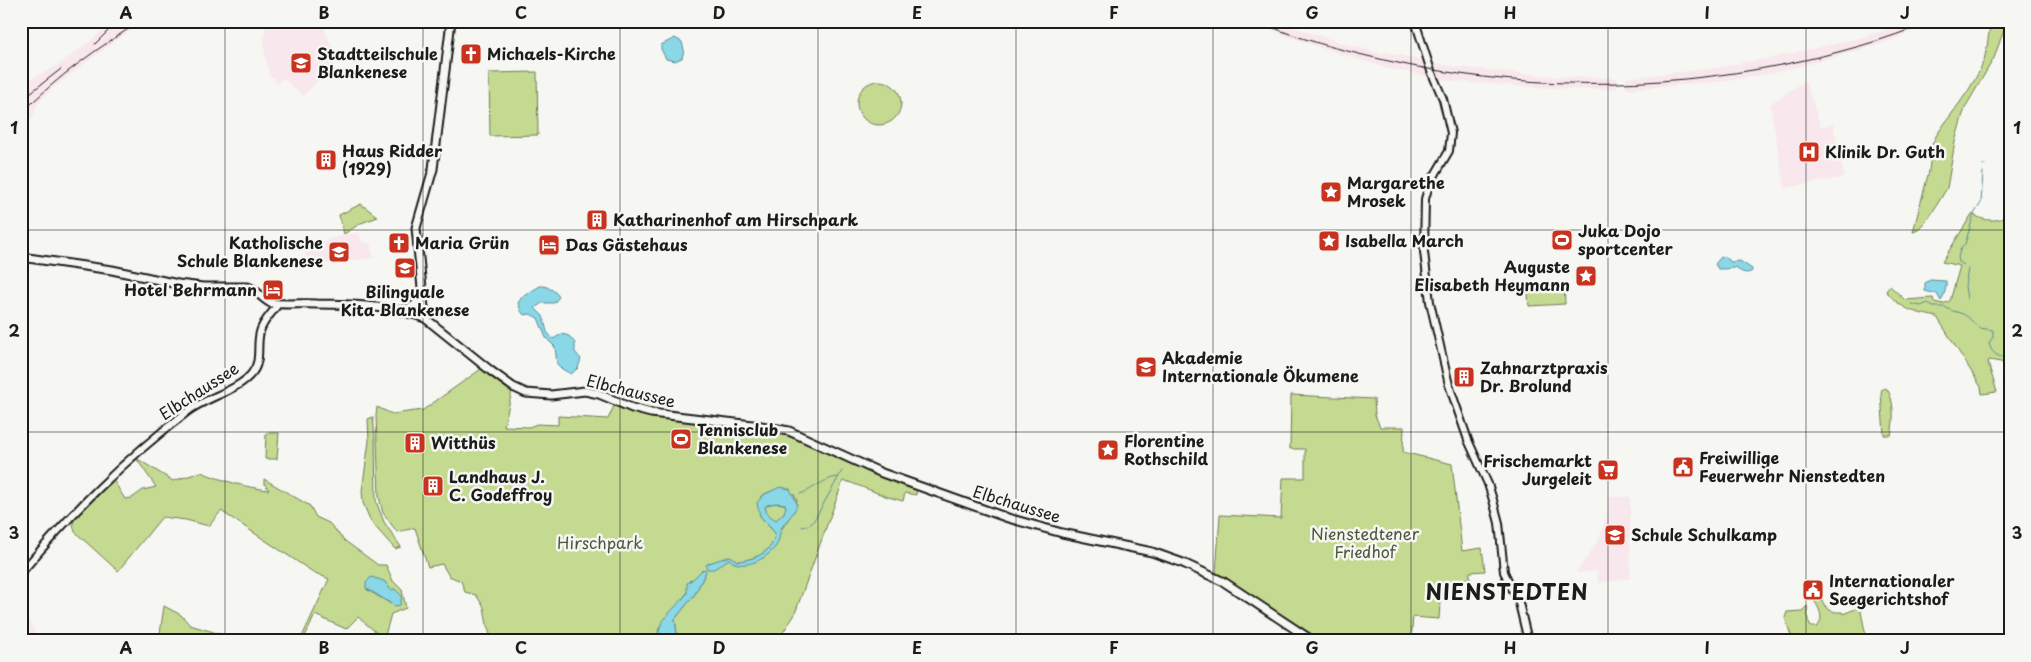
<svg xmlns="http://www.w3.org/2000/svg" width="2031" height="662" viewBox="0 0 2031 662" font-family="'Playpen Sans',sans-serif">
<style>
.built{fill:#f8e7ec}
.green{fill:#c4da90;stroke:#707b56;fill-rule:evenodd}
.water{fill:#89d7e7;stroke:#5d8c96;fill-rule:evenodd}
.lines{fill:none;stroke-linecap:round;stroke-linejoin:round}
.stream{stroke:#5d8c96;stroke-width:1}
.tertiary-casing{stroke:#1c1c1c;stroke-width:10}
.secondary-casing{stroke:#1c1c1c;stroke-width:11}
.tertiary{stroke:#f6f6f2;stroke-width:6}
.secondary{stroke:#f6f6f2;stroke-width:7}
.tram{stroke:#1c1c1c;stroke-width:1}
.grid{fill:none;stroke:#1c1c1c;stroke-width:1;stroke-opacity:0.55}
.labels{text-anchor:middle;stroke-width:5;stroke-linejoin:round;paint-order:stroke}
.poi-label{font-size:16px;font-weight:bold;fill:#1c1c1c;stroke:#f6f6f2;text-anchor:start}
.street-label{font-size:16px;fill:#1c1c1c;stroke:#f6f6f2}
.park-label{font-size:16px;fill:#4e553f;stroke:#f6f6f2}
.district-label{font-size:21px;font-weight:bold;letter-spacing:1px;fill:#1c1c1c;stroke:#f6f6f2}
.neatline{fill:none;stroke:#1c1c1c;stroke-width:2}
.grid-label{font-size:16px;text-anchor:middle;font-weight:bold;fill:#1c1c1c}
</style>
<rect width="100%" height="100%" fill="#f6f6f2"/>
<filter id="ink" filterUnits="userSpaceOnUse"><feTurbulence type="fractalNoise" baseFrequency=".02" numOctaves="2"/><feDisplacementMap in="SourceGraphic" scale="10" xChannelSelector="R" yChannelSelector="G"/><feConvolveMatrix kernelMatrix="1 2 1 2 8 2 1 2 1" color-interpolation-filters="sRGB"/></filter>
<g filter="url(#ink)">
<g class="built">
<polygon points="113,21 123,21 121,26 129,21 146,21 123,35 51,89 37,105 33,117 21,127 21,80 33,78 52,69 87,44"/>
<polygon points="262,21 320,21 338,59 303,96 283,78 276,84 275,77 270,77 264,49 265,28"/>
<polygon points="1252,21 1275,21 1332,40 1382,54 1386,52 1425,61 1426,65 1433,66 1433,63 1456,67 1559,77 1617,78 1617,89 1570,89 1502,85 1443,80 1439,78 1436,74 1427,72 1427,76 1386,68 1338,53 1286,36"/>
<polygon points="1911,21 1939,21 1878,45 1774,73 1716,82 1626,89 1626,78 1709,69 1771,58 1860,38"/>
<polygon points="1805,81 1821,127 1833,124 1844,177 1785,188 1770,104"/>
<polygon points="358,232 363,243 370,244 374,258 310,265 303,246"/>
<polygon points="1609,497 1630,497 1630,578 1598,583 1597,571 1576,573 1598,541 1607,517"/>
<polygon points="21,604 36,634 24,641 21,641"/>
</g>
<g class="green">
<path d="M1991,21H2007L1994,58L1966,106L1962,117L1955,142L1947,188L1929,218L1916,231L1913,232L1929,171L1932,145L1936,136C1951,113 1975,86 1984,60C1988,47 1988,34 1991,21Z"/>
<polygon points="537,72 538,135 490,136 489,73"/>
<circle cx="879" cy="103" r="22"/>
<polygon points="361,204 378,217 361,223 344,234 339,215"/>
<path d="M1972,214C1985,222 1997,222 2010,215V389L2003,381L2005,366L2001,362L1989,360L1988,363L1997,392L1982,394L1981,387L1937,317C1913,312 1902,310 1886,291L1890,286L1905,300L1933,298L1934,302L1943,304L1950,301L1960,266L1942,262Z"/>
<polygon points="1564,283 1565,304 1529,306 1527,284"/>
<path d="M481,369L512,391L504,426L529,427L537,424L558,425V416L608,419L614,406L647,417L648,412L717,422L718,426L774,431L917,485L916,495L905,493L903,501L888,497L849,482L843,481L794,616L777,641H676L677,634L675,619L695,594L705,574L702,570L693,579L689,581L687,593L659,628L658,633L661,641H492L487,625L484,607L476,595L465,592L461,581L449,576L442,564L428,567L415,528L397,532L383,513L379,497L376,415L377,407L392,414L423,410ZM769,492L794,494L797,501L789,518L781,530L774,548L763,558L735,563L729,559L709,563L732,557L737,561C754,560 774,552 775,533L760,516L761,496Z"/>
<path d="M1886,388C1895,398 1894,422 1891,435H1884L1881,393L1882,389Z"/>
<polygon points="1291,395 1374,399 1375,415 1380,427 1404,427 1403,452 1452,464 1462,551 1482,548 1485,571 1470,572 1470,578 1457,580 1457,586 1441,587 1439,619 1413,617 1411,641 1323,641 1216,573 1220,515 1281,518 1283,478 1305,478 1305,449 1290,449"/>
<polygon points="373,417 375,438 376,501 384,522 401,547 395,549 371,522 363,503 362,491 369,441 368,419"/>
<polygon points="266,433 279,433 277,459 265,459"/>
<path d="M136,458L173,481L201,472C224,481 244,487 269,490L264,483V479L310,506L316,517L329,523L345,541L378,565H386L393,581L402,590L406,608L391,614L384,639L358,617L346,629L315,615L303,641H300L329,579L313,572L221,511L209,526L186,520L162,517L118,571L75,532L73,524L75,517L112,478L125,499L132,498L143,490L156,487ZM384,581L391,590L394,589L399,593L391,604L366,589Z"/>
<polygon points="779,503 786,505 786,510 778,520 774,520 767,514 765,507 770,504"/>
<path d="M1821,598C1825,608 1830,613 1842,612L1843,614L1860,607L1867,641H1793L1785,618L1787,612L1802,611L1807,606L1808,621L1811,627H1817C1825,619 1819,608 1814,600Z"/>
<polygon points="164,606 181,615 190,625 244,641 159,641"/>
</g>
<g class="water">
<polygon points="675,38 682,42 684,50 682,58 675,61 666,59 661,49 661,45"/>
<path d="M1721,257H1726L1731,262L1740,261L1752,269V271C1747,275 1739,272 1736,267C1733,269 1721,269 1718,269L1715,264Z"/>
<path d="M1930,280L1946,281C1947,287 1944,296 1941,301L1937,294L1925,291V283Z"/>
<path d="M540,286C546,285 556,291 559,297L554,303H542L535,308L543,316L547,332L553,339L562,334L569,336L575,343V352L581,359L578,368L571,374L562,369L557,364L555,347L546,338L538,318L530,314L524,315L521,311L518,303L522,297Z"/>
<path d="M780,487L790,489L797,504C795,514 787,519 782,527C779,533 780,540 776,546C767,559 742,572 729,559L714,569H707L706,565L709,563L730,556L737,561C754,560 774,552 775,533L760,516L757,503L763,495ZM776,503L785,504L786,507L784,513L776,520L767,514L765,507L767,505Z"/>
<path d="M705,569L706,572L695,594L675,619L677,634L676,641H661C651,624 678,607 687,593V583L693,579L702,570Z"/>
<polygon points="371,577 384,581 391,590 395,589 402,596 400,605 395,606 366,588 366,583"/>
</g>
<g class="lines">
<g class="stream">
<polyline points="1983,166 1985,165"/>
<polyline points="1964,265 1959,262 1958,257 1960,250 1965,244 1974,214 1981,203 1983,172"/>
<polyline points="1967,299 1965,286 1968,269"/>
<path d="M1911,304L1921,306L1928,303L1933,307H1945C1951,311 1954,311 1960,313C1968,315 1973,323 1979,328L1993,330V337L1989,343C1992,355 1998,356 2008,359L2005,379L2010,384"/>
<path d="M800,494C813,490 824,478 838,477"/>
<polyline points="802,527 811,524 816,517 842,471"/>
</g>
<g class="tertiary-casing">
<g id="tertiary">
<polyline points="1415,21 1431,71 1443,99 1451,133 1449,151 1429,185 1425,199 1424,252 1430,302 1449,385 1468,440 1488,484 1493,500 1499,523 1504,572 1519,603 1528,641"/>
<path d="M21,573C73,511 123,461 187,412C206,397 238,391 252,373C262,361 256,346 260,332C263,320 272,314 278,304"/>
</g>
</g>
<g class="secondary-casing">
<g id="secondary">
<path d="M21,257L112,270L178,284L203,287H248C257,290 262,299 271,303C286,305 302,303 317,304C353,304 391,306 425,318L491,371L513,387L526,393L551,395L585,391L599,394L632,408L651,413L761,426L789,431L882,473L1008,518L1062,533L1152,552L1183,563L1224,582L1313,641"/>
<polyline points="402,311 415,305 423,293"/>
<polyline points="425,318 416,228 433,169 451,21"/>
</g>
</g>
<use href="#tertiary" class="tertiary"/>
<use href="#secondary" class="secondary"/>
<g class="tram">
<path d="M1257,21C1298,39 1341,50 1384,60C1516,90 1652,91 1786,64C1835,54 1884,41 1931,21"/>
<polyline points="95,44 118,21"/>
<polyline points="21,100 61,69"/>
<path d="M21,114C56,77 99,47 141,21"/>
</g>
</g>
</g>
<path class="grid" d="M225,21V641M423,21V641M620,21V641M818,21V641M1016,21V641M1213,21V641M1411,21V641M1608,21V641M1806,21V641M21,230H2010M21,432H2010"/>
<defs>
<g id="church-square" transform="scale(1.125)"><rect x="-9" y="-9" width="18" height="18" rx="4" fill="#c8321e" stroke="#f6f6f2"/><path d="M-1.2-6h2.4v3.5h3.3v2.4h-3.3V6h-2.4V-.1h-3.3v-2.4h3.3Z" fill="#fff"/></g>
<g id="school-square" transform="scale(1.125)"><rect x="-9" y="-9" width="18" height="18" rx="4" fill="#c8321e" stroke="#f6f6f2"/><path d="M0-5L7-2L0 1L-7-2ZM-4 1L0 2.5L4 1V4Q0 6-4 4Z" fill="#fff"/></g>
<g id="hospital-square" transform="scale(1.125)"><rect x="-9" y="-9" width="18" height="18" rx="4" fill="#c8321e" stroke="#f6f6f2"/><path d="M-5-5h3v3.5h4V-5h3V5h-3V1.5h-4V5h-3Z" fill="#fff"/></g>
<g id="building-square" transform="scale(1.125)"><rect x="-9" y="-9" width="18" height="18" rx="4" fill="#c8321e" stroke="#f6f6f2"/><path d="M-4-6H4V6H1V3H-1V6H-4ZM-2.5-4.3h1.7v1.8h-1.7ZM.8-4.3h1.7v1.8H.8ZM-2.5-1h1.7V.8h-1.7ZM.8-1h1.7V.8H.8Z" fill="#fff"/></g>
<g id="sight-square" transform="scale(1.125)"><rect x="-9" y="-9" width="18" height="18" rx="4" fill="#c8321e" stroke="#f6f6f2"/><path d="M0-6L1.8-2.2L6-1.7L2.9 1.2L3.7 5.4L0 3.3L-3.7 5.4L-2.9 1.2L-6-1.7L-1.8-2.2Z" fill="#fff"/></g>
<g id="stadium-square" transform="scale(1.125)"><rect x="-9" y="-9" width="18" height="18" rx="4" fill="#c8321e" stroke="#f6f6f2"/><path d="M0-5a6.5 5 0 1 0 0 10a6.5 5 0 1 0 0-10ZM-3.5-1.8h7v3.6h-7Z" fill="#fff"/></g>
<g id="hotel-square" transform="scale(1.125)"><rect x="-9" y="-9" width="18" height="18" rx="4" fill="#c8321e" stroke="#f6f6f2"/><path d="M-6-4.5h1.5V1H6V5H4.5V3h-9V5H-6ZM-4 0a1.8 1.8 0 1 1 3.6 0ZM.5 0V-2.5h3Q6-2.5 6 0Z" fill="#fff"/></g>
<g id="university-square" transform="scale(1.125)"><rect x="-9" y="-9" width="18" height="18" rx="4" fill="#c8321e" stroke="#f6f6f2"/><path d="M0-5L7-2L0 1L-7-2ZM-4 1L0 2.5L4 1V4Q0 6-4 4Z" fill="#fff"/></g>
<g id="civic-square" transform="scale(1.125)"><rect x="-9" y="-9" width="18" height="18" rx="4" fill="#c8321e" stroke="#f6f6f2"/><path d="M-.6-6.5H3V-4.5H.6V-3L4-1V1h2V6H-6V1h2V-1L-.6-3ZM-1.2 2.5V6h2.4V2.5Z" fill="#fff"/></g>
<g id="supermarket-square" transform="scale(1.125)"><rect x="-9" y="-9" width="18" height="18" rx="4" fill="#c8321e" stroke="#f6f6f2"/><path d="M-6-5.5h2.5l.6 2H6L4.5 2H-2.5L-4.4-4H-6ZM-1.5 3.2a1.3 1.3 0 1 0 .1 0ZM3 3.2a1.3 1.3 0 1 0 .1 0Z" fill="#fff"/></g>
</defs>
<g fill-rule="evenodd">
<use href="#church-square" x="471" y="54"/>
<use href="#school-square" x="301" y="63"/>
<use href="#hospital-square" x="1809" y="152"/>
<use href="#building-square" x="326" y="160"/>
<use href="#sight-square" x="1331" y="192"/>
<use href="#building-square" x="597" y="220"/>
<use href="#stadium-square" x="1562" y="240"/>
<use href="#sight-square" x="1329" y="241"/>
<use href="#church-square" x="399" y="243"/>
<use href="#hotel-square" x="549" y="245"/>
<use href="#school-square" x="339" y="252"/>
<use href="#school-square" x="405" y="268"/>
<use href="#sight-square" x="1586" y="276"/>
<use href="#hotel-square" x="273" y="290"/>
<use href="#university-square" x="1146" y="367"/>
<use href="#building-square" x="1464" y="377"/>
<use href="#stadium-square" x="681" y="439"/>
<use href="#building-square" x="415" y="443"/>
<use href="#sight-square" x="1108" y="450"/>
<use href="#civic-square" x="1683" y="467"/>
<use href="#supermarket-square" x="1608" y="470"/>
<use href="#building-square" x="433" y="486"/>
<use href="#school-square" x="1615" y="535"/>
<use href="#civic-square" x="1813" y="590"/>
</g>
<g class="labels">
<g class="poi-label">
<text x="317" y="60">Stadtteilschule<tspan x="317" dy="18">Blankenese</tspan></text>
<text x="487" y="60">Michaels-Kirche</text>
<text x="342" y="157">Haus Ridder<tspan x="342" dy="18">(1929)</tspan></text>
<text x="1825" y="158">Klinik Dr. Guth</text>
<text x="1347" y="189">Margarethe<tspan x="1347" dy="18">Mrosek</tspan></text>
<text x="613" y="226">Katharinenhof am Hirschpark</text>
<text x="1578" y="237">Juka Dojo<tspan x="1578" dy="18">sportcenter</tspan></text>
<text x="1345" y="247">Isabella March</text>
<text x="323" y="249" text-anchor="end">Katholische<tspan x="323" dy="18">Schule Blankenese</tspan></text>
<text x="415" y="249">Maria Grün</text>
<text x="565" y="251">Das Gästehaus</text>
<text x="1570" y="273" text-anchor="end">Auguste<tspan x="1570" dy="18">Elisabeth Heymann</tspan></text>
<text x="257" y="296" text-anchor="end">Hotel Behrmann</text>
<text x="405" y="298" text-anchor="middle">Bilinguale<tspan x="405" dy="18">Kita Blankenese</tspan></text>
<text x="1162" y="364">Akademie<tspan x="1162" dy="18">Internationale Ökumene</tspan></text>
<text x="1480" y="374">Zahnarztpraxis<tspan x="1480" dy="18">Dr. Brolund</tspan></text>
<text x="697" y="436">Tennisclub<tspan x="697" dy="18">Blankenese</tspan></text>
<text x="1124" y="447">Florentine<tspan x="1124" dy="18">Rothschild</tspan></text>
<text x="431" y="449">Witthüs</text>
<text x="1699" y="464">Freiwillige<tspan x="1699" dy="18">Feuerwehr Nienstedten</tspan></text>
<text x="1592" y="467" text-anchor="end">Frischemarkt<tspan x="1592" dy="18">Jurgeleit</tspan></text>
<text x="449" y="483">Landhaus J.<tspan x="449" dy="18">C. Godeffroy</tspan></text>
<text x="1631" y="541">Schule Schulkamp</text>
<text x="1829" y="587">Internationaler<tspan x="1829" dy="18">Seegerichtshof</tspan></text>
</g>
<g class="street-label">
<text transform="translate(199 391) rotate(-33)" y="6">Elbchaussee</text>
<text transform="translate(631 391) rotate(14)" y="6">Elbchaussee</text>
<text transform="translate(1017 504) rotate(17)" y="6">Elbchaussee</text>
</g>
<g class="park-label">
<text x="1365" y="540">Nienstedtener<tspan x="1365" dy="18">Friedhof</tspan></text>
<text x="600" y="549">Hirschpark</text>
</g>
<g class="district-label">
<text x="1507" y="600">NIENSTEDTEN</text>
</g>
</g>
<rect width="2031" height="662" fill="none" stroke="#f6f6f2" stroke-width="55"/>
<rect x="28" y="28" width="1976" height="606" class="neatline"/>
<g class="grid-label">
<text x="126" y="19">A</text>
<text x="324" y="19">B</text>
<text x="521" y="19">C</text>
<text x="719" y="19">D</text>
<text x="917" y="19">E</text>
<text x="1114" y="19">F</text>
<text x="1312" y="19">G</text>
<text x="1510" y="19">H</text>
<text x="1707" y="19">I</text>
<text x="1905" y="19">J</text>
<text x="14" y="134">1</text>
<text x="2017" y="134">1</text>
<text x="14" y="337">2</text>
<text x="2017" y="337">2</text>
<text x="14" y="539">3</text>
<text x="2017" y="539">3</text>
<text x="126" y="654">A</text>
<text x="324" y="654">B</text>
<text x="521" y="654">C</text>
<text x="719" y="654">D</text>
<text x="917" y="654">E</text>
<text x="1114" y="654">F</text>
<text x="1312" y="654">G</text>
<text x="1510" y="654">H</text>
<text x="1707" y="654">I</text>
<text x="1905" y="654">J</text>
</g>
</svg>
